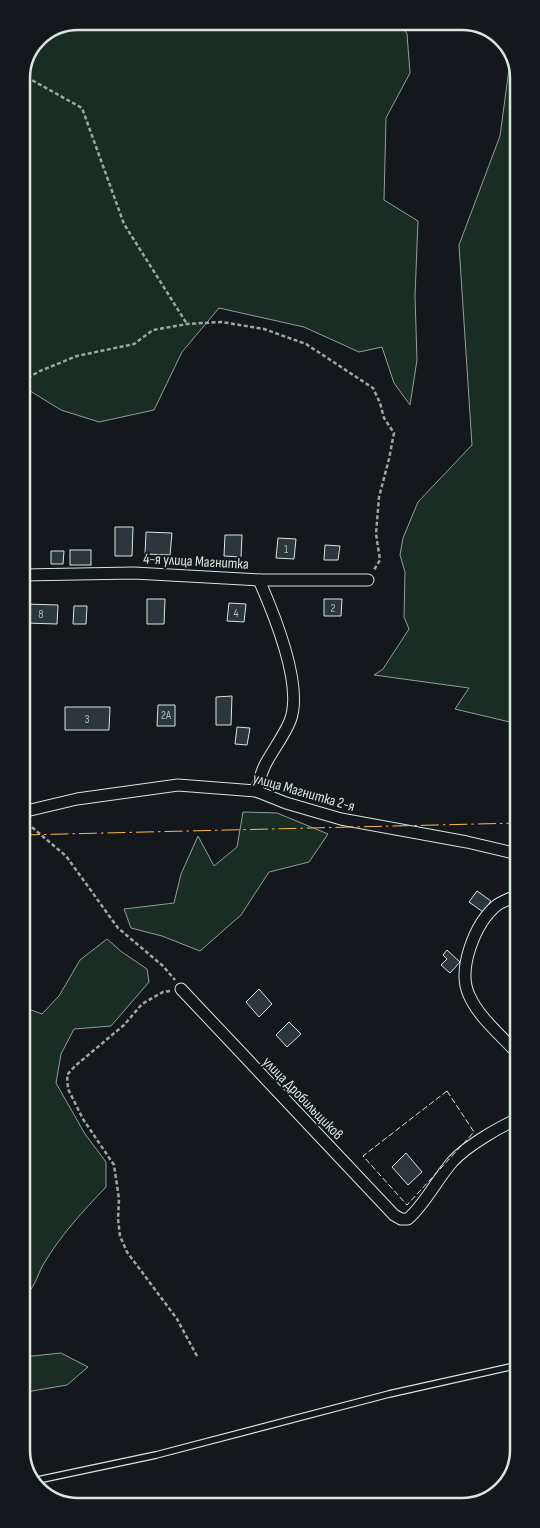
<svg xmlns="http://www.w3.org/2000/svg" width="540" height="1528" viewBox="0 0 540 1528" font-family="'Sofia Sans Condensed',sans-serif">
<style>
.green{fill:#1a2d24;stroke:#939e99}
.building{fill:#2c363c;stroke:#d8e6dc}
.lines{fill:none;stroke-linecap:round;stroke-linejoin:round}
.service-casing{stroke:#d8e6dc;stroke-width:8}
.minor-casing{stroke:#d8e6dc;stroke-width:13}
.path{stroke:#9da8a2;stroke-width:2.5;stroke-dasharray:4 2.5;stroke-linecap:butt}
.service{stroke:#14181c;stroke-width:5.5}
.minor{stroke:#14181c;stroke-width:11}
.fence{stroke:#d8e6dc;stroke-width:1;stroke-dasharray:6 2.5;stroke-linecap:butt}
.power{stroke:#ffb74d;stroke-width:1;stroke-dasharray:18 4 2.5 4;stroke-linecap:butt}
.labels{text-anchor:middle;stroke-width:4;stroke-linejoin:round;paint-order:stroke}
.number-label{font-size:12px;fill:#adbab4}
.street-label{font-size:15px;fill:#d8e6dc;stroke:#14181c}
.rim{fill:none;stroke:#d8e6dc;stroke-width:2.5}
</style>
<rect width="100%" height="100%" fill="#14181c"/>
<g class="green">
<polygon points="78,21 400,21 407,34 410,73 386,118 384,200 418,221 415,296 417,360 410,405 394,383 382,347 359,352 304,327 219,308 182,352 154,410 99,422 61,410 22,386 21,75 38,38"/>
<polygon points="511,54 517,63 518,724 455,709 469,688 374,675 383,669 409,629 404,617 405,572 400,555 403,538 418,502 472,445 459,245 500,136"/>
<polygon points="243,812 277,813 328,834 309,862 269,872 241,915 200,951 162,936 131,928 124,909 174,903 181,874 198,836 214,866 237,847"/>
<path d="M107,939L122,952L147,969L149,982L111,1026L74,1029L61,1054L56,1083L85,1134L106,1162V1187C83,1211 60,1236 43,1265C37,1276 34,1290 23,1297V1007L42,1014L59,996L80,960Z"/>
<polygon points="61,1353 88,1367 67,1385 32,1391 23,1397 23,1357"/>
</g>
<g class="building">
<polygon points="115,527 133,527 132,556 115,556"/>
<polygon points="146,532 172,533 170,555 145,554"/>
<polygon points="225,535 242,535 241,557 224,556"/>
<polygon points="278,538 296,539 294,559 276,558"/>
<polygon points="325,545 340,546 338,560 324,560"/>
<rect x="70" y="550" width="21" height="15"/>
<polygon points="51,551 64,551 63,564 51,564"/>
<polygon points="147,599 165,599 164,624 147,624"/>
<polygon points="324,599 342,599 341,616 324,616"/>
<polygon points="229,603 246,604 244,622 227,621"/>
<polygon points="25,604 58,605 57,624 25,623"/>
<polygon points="74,606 87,606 86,624 73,624"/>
<polygon points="232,696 231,725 216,725 216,697"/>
<polygon points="158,705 175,705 175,726 157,726"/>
<polygon points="65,707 110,707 109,730 65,730"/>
<polygon points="237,727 250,728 247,745 235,744"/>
<polygon points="477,891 491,901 483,912 469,902"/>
<polygon points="447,950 460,962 450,973 441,965 447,959 443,955"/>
<polygon points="259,989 272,1004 259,1017 246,1002"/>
<polygon points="289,1022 301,1034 287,1047 276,1035"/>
<polygon points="406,1153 422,1172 408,1185 392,1167"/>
</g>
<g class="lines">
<g class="service-casing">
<polyline id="service" points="33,1481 156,1455 389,1394 519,1365"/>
</g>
<g class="minor-casing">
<g id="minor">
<polyline points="22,575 134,573 259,580 368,580"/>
<path d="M256,791C259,782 261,773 265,765C272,751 284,736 290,721C304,686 274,614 259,580"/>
<polyline points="22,812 77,799 178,785 256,791 286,803 341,819 467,842 518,854"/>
<path d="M518,895C511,898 503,901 497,905C475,923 457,969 469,995C479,1018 502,1036 518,1054"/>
<path d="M181,989L394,1215L401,1219H408C426,1203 437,1179 453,1161C467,1146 499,1127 518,1119"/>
</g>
</g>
<g class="path">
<polyline points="21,74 82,108 124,224 187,324"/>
<polyline points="22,381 40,371 77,356 134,344 153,330 187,324 222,322 264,329 306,344 335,363 373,388 380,403 384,418 394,433 389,459 379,497 376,534 380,560 374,570"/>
<polyline points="27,823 66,856 118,928 163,966 175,980"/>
<polyline points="170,991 163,992 142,1004 124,1025 75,1066 67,1075 68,1089 83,1119 114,1165 119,1199 118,1219 120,1236 127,1252 177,1319 197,1356"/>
</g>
<use href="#service" class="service"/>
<use href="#minor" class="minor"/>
<polygon class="fence" points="447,1091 474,1132 407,1205 363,1156"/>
<polyline class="power" points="22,835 518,823"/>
</g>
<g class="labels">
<g class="number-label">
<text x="286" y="553">1</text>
<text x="333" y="612">2</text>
<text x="236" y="617">4</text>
<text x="41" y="618">8</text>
<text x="166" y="719">2А</text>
<text x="87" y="723">3</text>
</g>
<g class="street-label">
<text transform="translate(196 561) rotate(3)" y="5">4-я улица Магнитка</text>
<text transform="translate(304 792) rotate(16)" y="5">улица Магнитка 2-я</text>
<text transform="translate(303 1098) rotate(46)" y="5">улица Дробильщиков</text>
</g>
</g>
<path d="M0 0H540V1528H0ZM78 30H462A48 48 0 0 1 510 78V1450A48 48 0 0 1 462 1498H78A48 48 0 0 1 30 1450V78A48 48 0 0 1 78 30Z" fill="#14181c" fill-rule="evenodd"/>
<path class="rim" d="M78 30H462A48 48 0 0 1 510 78V1450A48 48 0 0 1 462 1498H78A48 48 0 0 1 30 1450V78A48 48 0 0 1 78 30Z"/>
</svg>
